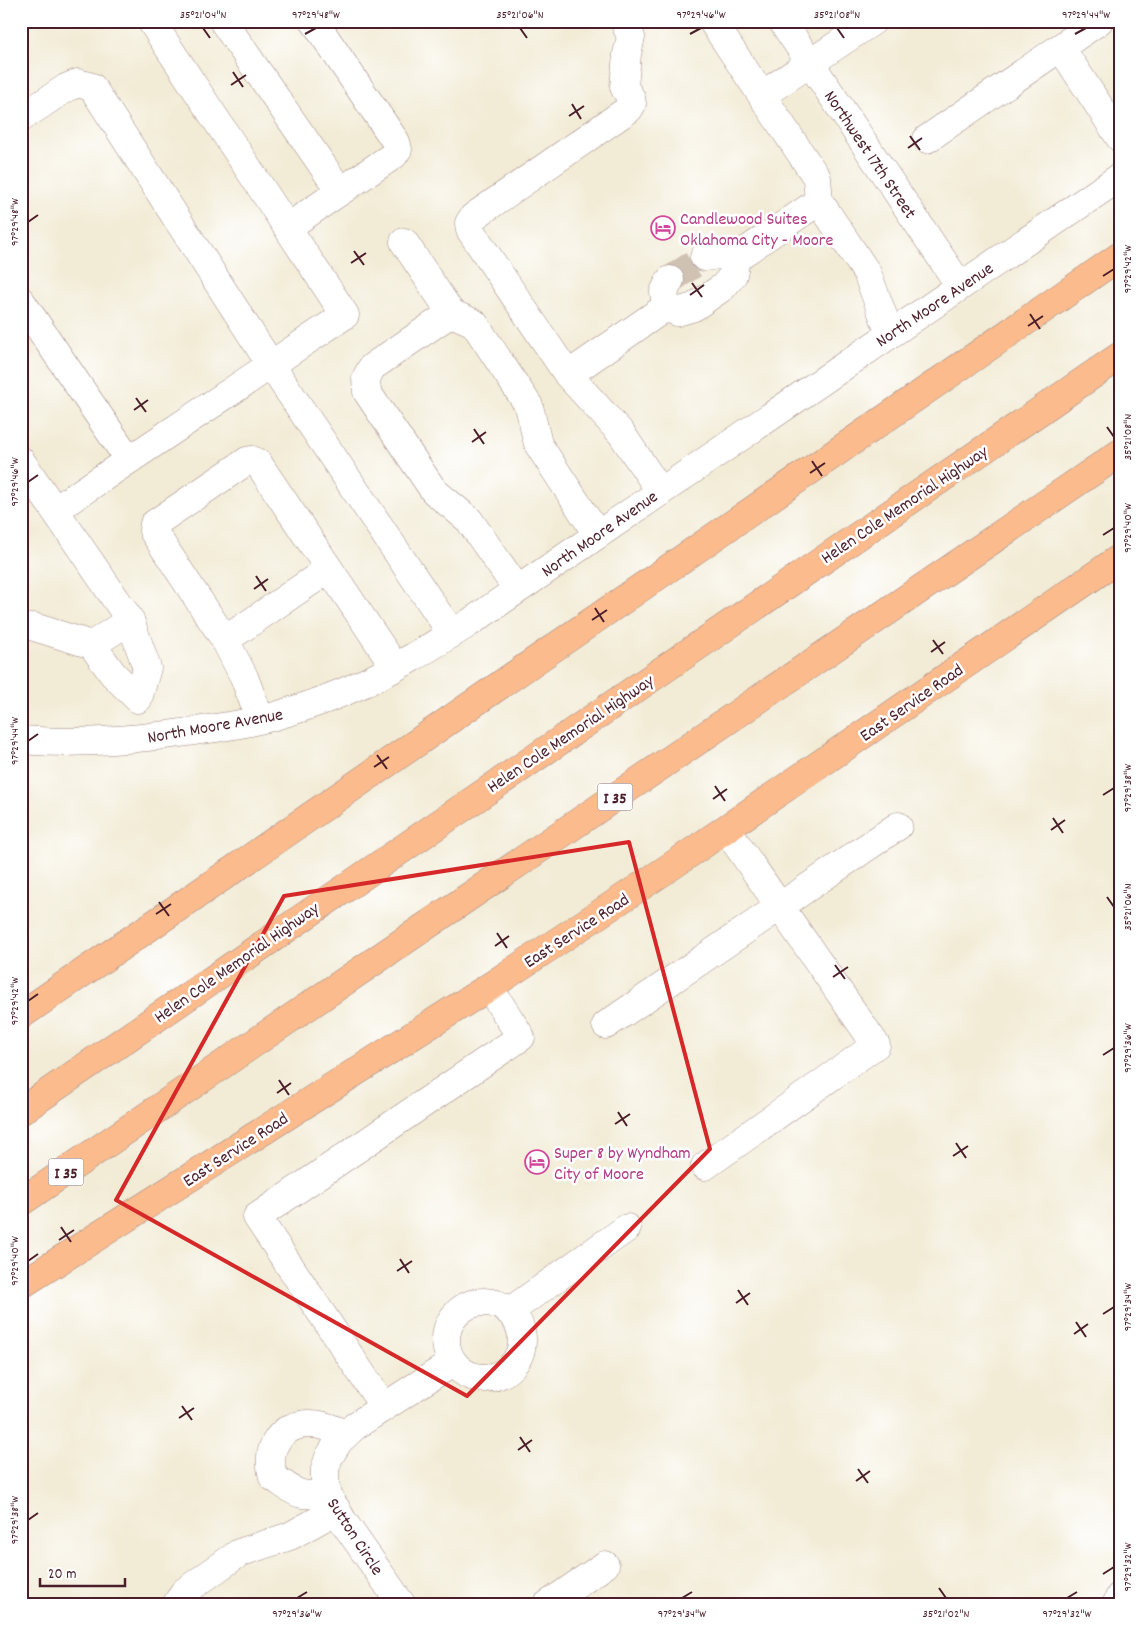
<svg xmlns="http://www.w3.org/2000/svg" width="1141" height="1626" viewBox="0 0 1141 1626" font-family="Dekko,sans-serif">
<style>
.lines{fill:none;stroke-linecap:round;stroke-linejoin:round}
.minor-tunnel{stroke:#d0c2b3;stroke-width:28;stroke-dasharray:28 14;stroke-linecap:butt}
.minor-casing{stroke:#9e8580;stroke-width:29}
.major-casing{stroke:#9e8580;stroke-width:29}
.highway-casing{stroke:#9e8580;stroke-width:29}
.minor{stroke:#fff;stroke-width:28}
.major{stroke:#fbbb8d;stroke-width:28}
.highway{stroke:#fbbb8d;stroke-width:28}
.marked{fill:none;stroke:#d62828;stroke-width:4;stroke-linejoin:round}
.ticks{fill:none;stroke:#4a1f2b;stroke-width:2}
.labels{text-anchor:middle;stroke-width:5;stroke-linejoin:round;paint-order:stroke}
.shield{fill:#fff;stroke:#80626b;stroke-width:1}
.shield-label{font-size:16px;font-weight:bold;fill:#4a1f2b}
.street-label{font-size:18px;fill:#4a1f2b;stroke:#fff}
.hotel-label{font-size:18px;fill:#b23c85;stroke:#fff;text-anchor:start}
.neatline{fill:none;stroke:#4a1f2b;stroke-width:2}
.ticks-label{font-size:12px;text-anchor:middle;fill:#4a1f2b}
</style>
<rect width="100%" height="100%" fill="#fff"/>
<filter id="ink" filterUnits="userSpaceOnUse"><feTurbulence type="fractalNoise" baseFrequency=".02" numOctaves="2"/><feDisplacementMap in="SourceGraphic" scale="10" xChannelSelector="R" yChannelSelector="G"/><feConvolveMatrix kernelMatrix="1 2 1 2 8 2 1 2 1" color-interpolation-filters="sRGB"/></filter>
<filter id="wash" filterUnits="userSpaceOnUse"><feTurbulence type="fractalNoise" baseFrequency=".0096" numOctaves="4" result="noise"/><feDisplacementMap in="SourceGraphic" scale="20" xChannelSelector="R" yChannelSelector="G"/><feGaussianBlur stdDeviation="1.12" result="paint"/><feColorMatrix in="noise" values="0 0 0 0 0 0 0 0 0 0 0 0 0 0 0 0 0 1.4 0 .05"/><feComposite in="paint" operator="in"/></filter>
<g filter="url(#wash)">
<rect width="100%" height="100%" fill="#f2ebd5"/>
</g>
<g filter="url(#ink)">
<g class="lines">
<polyline class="minor-tunnel" points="670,280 704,257"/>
<g class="minor-casing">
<g id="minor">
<polyline points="223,21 340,191"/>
<polyline points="624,21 631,37 627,54 624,87 631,98 632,104 629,109 473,217 469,223 470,230 568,375 621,433 660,491"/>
<polyline points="712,21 817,178 819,201 867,273 890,334"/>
<polyline points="782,21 960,286"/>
<polyline points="1061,48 1120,138"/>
<polyline points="762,95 873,21"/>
<polyline points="21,118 66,88 78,83 92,87 271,365 452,634"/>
<polyline points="927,139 1099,21"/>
<polyline points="288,227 394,155 398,149 396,142 314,21"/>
<polyline points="404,242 451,313 474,323 529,406 538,444 597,534"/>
<polyline points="704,257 719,255 736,258"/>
<polyline points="21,301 129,460 345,315 151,21"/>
<polyline points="666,307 664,292 670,280"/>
<polyline points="451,313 372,367 366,378 367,392 434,491 469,520 517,589"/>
<polyline points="568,375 666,307 677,312 694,307 723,287 733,275 736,258 819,201"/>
<polyline points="21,461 130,620 147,668 138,699 113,674 92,645 34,627"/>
<polyline points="55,510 129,460"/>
<polyline points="329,569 225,640 153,531 154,524 247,461 252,460 258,463 395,667"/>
<polyline points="225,640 244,677 260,719"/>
<polyline points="92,645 130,620"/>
<path d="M21,740C77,745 133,740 188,732C221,727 254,723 285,713C312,705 338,695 364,683C401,666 435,644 469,623L1120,177"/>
<polyline points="606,1025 898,826"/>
<polyline points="705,1166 876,1045 726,829"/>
<circle cx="484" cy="1340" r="38"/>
<polyline points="510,1311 627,1228"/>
<polyline points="384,1407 257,1217 521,1037 489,987"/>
<path d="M327,1492C298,1499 296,1492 273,1477C265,1448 280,1423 312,1424C323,1424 336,1430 346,1434"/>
<polyline points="176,1605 184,1592 239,1553 290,1536 337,1510"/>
<polyline points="402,1605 343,1521 330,1499 325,1486 325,1469 329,1457 339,1441 355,1426 452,1363"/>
<polyline points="547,1605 605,1565"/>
<polyline points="1116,1605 1120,1596"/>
</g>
</g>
<g class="major-casing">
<g id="major">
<polyline points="21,1015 227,874 1120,256"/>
<polyline points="21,1285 489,987 673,865 1120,558"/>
</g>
</g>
<g class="highway-casing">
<g id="highway">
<polyline points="21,1111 1120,356"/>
<polyline points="21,1202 1120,453"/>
</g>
</g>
<use href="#minor" class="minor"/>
<use href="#major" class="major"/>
<use href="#highway" class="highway"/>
</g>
</g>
<path class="marked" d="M629,842L710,1149L467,1396L116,1200L284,896Z"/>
<path class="ticks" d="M203,28L210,38M520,28L527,38M837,28L844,38M305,34L316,28M690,34L701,28M1075,34L1086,28M233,72L243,87M231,85L246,75M572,104L581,119M569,116L584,106M910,136L920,150M908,148L922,138M28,222L38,215M354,251L364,265M351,263L366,253M1103,276L1114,269M692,283L702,297M690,295L704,285M1030,314L1040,329M1028,326L1043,316M136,398L146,412M134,410L148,400M1107,427L1114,437M474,429L484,444M472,442L486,432M812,461L822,476M810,473L825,463M28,482L38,475M1103,535L1114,528M256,576L266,591M254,589L268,579M595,608L604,622M592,620L607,610M933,640L943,654M931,652L945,642M28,741L38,734M377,755L387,769M374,767L389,757M715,786L725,801M1103,795L1114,788M713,799L727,789M1053,818L1063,833M1051,830L1065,820M1107,897L1114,907M159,902L169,916M156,914L171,904M497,933L507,948M495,946L509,936M835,965L845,979M833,977L848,967M28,1001L38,994M1103,1055L1114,1048M279,1080L289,1095M277,1093L291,1083M618,1112L627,1126M615,1124L630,1114M956,1143L966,1158M953,1156L968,1146M61,1227L71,1242M59,1240L74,1230M400,1259L409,1273M28,1261L38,1254M397,1271L412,1261M738,1290L748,1305M736,1303L750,1293M1103,1314L1114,1307M1076,1322L1086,1337M1074,1334L1088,1324M182,1406L192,1420M179,1418L194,1408M520,1437L530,1452M518,1450L532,1440M858,1469L868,1483M856,1481L870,1471M28,1520L38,1513M1103,1574L1114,1567M939,1588L946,1598M297,1598L307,1592M682,1598L692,1592M1067,1598L1077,1592"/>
<defs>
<g id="hotel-ring" transform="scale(1.25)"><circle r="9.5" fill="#fff" stroke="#d1479c" stroke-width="1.5"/><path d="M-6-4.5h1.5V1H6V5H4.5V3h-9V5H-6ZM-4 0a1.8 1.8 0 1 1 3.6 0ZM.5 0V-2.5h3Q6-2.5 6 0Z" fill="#d1479c"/></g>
</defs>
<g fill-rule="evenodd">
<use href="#hotel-ring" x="663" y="228"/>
<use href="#hotel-ring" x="537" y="1162"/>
</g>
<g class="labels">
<g class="shield">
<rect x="597.5" y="783.5" width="35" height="27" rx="4"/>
<rect x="48.5" y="1158.5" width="35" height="27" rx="4"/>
</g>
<g class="shield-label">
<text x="615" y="803">I 35</text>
<text x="66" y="1178">I 35</text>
</g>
<g class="street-label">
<text transform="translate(871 154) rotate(56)" y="6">Northwest 17th Street</text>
<text transform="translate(934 304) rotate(-34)" y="6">North Moore Avenue</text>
<text transform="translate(904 504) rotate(-34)" y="6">Helen Cole Memorial Highway</text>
<text transform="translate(599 533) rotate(-35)" y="6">North Moore Avenue</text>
<text transform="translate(911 702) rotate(-35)" y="6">East Service Road</text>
<text transform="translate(215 725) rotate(-10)" y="6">North Moore Avenue</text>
<text transform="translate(570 733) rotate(-34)" y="6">Helen Cole Memorial Highway</text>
<text transform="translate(576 930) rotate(-33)" y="6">East Service Road</text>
<text transform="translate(236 962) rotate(-35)" y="6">Helen Cole Memorial Highway</text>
<text transform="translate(235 1149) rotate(-33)" y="6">East Service Road</text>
<text transform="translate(356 1536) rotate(57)" y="6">Sutton Circle</text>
</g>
<g class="hotel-label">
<text x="680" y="224">Candlewood Suites<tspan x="680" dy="21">Oklahoma City - Moore</tspan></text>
<text x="554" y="1158">Super 8 by Wyndham<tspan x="554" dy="21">City of Moore</tspan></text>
</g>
</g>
<rect width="1141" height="1626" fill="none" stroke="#fff" stroke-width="55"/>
<path d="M40 1578v8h85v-8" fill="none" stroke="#4a1f2b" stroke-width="2.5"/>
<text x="48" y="1578" font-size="15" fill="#4a1f2b" stroke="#ffffff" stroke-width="4" paint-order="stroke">20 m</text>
<rect x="28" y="28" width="1086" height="1570" class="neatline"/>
<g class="ticks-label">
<text x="203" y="18">35°21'04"N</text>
<text x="316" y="18">97°29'48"W</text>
<text x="520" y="18">35°21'06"N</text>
<text x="701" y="18">97°29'46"W</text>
<text x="837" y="18">35°21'08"N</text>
<text x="1086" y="18">97°29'44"W</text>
<text transform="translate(14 222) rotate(-90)" y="4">97°29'48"W</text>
<text transform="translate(1127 269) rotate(-90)" y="4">97°29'42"W</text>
<text transform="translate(1127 437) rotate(-90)" y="4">35°21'08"N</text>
<text transform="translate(14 482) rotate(-90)" y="4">97°29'46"W</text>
<text transform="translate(1127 528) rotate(-90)" y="4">97°29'40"W</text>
<text transform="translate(14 741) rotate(-90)" y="4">97°29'44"W</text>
<text transform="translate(1127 788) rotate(-90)" y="4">97°29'38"W</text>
<text transform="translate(1127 907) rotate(-90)" y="4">35°21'06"N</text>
<text transform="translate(14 1001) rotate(-90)" y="4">97°29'42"W</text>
<text transform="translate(1127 1048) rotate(-90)" y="4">97°29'36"W</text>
<text transform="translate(14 1261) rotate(-90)" y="4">97°29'40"W</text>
<text transform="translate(1127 1307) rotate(-90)" y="4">97°29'34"W</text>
<text transform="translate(14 1520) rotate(-90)" y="4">97°29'38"W</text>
<text transform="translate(1127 1567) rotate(-90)" y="4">97°29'32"W</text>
<text x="297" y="1617">97°29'36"W</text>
<text x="682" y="1617">97°29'34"W</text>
<text x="946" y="1617">35°21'02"N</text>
<text x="1067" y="1617">97°29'32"W</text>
</g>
</svg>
